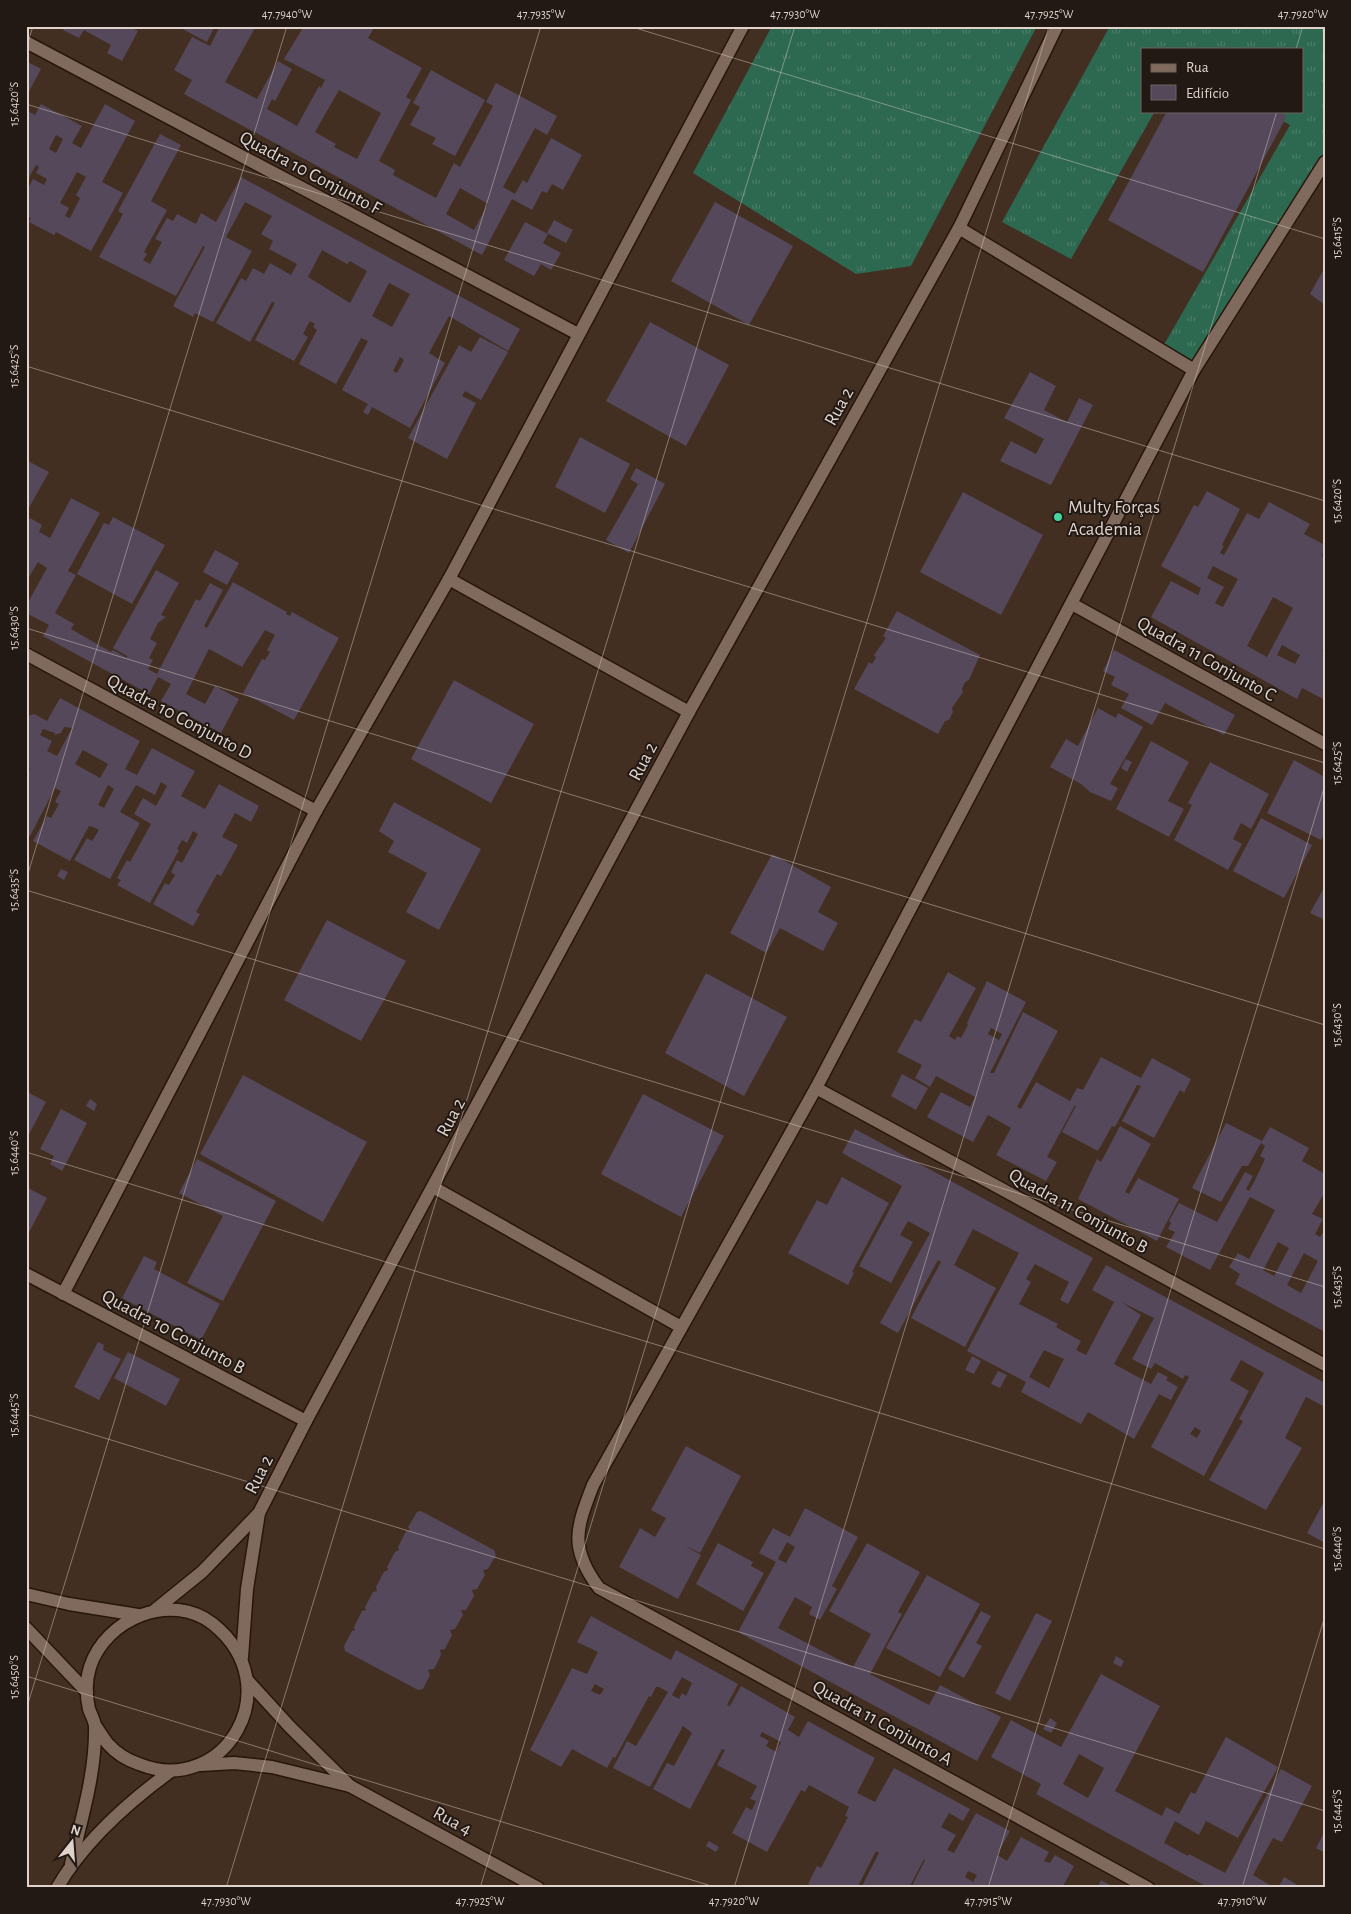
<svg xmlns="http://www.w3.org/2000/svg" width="1351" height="1914" viewBox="0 0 1351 1914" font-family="'Alegreya Sans',sans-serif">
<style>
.grass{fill:url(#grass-tufts)}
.building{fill:#54485a;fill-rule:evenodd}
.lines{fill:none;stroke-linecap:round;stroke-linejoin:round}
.street-casing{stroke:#28160b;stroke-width:15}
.secondary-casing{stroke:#28160b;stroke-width:15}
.street{stroke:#806a5d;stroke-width:12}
.secondary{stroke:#806a5d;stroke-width:12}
.ticks{fill:none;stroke:#dfd3cb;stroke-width:1;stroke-opacity:0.45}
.poi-dot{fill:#46d49e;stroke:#221914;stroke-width:2}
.labels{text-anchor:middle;stroke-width:4;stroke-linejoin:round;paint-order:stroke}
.street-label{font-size:19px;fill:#dfd3cb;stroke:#221914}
.poi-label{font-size:19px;fill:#dfd3cb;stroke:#221914;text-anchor:start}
.neatline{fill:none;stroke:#dfd3cb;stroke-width:2}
.ticks-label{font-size:12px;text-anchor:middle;fill:#dfd3cb}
</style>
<defs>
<pattern id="grass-tufts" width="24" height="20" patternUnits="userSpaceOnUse" patternTransform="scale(1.25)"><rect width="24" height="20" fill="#2d6850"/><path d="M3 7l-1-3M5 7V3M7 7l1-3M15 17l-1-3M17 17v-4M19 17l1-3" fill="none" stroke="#4b7d68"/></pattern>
</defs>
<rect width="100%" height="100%" fill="#422f22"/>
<g class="grass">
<polygon points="772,26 1037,26 911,266 856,274 693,173"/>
<polygon points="1110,26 1325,26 1325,162 1194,370 1161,350 1290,125 1265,111 1302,111 1302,49 1142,49 1142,111 1155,111 1071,259 1002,222"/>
</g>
<g class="building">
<polygon points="65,26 137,26 135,30 138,31 122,61 107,53 111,45 84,30 79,38 63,30"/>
<polygon points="177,26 215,26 207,42"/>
<path d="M220,26H256L225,82L257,99L278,61L292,69L275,101L272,99L267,109L297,126L319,86L321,88L325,80L284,59L304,26H375L368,38L422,68L406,97L411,100L379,161L395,170L393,175L436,198L454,163L460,167L493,106L486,102L496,83L557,116L547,135L535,128L503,187L515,194L523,180L527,183L551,138L582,155L563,190L552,184L547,193L542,191L532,210L512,199L482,255L184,94L192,80L174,70L192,37L210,46ZM339,90L381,113L357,159L334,147L336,144L315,132ZM460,188L488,204L474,230L446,214Z"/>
<polygon points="26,61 41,69 26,97"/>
<polygon points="431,70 485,100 455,156 432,144 436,138 410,125 420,107 413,103"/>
<path d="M41,104L82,126L72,143L81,148L105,104L135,121L102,182L123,193L91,251L56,232L54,235L29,222L31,218L26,216V192L33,179L44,185L47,179L36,173L39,167L36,165L26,183V110L35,115ZM56,135L63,139L56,153L49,149ZM77,172L86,177L76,195L80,198L70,218L65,216L69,208L60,203Z"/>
<polygon points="1167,111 1278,111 1287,116 1203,272 1108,220"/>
<path d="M160,134L181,145L151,201L167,210L144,252L147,254L143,260L150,264L162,242L155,239L167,218L173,221L177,214L196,224L201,213L216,222L241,177L520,329L508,351L449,316L429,353L445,363L410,428L372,407L368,415L363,412L368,404L342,390L368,341L361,338L336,384L299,364L317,330L313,327L315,324L310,321L303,334L308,337L294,361L255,340L275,303L272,302L250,342L216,323L241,278L246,281L253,268L264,274L270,263L291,275L297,264L269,249L273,241L261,234L272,216L245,202L226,237L252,251L213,322L195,313L193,317L173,306L205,247L203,246L176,296L99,257L123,214L118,211ZM322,250L347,264L350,261L367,271L350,303L308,277ZM389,283L410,294L392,327L372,316ZM400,357L404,360L397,373L393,371Z"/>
<polygon points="715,202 793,246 749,325 671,281"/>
<polygon points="554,220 573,230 566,243 547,233"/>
<polygon points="525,222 548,234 543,243 561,253 551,270 541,264 534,276 504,260"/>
<polygon points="1325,267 1325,305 1310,294"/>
<polygon points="650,322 729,365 686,446 606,401"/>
<polygon points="480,337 508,352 481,400 465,391 462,396 476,403 447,459 408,438 459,345 471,352"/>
<polygon points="1030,372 1056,386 1044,410 1067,422 1079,398 1093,405 1051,485 1000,461 1011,441 1036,454 1044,439 1004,418"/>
<polygon points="580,437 630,464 605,513 555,487"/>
<polygon points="26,460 49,472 26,513"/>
<polygon points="636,468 665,484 629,553 606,540 638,484 630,479"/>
<path d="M1207,491L1240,509L1222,545L1224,546L1220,553L1224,555L1247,513L1259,519L1269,502L1310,524L1304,534L1325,545L1322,556L1325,558V646L1322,651L1325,652V700L1302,688L1297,699L1151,617L1171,581L1198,595L1201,588L1161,566L1194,505L1198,507ZM1213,566L1238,579L1223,607L1215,603L1224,587L1207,578ZM1273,597L1293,608L1267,657L1247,646ZM1282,645L1300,655L1295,664L1277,655Z"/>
<polygon points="963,492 1043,535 1001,615 920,572"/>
<polygon points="71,498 100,513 68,571 76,575 55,613 74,624 71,629 111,652 113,650 127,658 127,656 113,648 156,570 179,583 161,615 166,617 158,623 150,639 157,643 149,658 153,660 148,669 157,674 196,599 200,601 210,583 223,590 204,626 207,628 233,582 287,612 286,614 290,616 292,612 339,638 294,720 243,693 262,659 265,660 270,652 267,650 275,635 265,630 242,667 209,649 186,694 205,704 215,686 239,699 221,733 161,701 171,684 158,677 149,694 43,636 49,625 26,613 26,606 47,568 38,562 26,582 26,525 30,518 42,525 39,532 50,538"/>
<polygon points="113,517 165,545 132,604 77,574 104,523 109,525"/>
<polygon points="215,550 239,563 227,585 203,572"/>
<polygon points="897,611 980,655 969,680 965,682 962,689 963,692 952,708 953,712 949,720 945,721 938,734 854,689 869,662 872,664 876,658 874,655 886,638 883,636"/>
<polygon points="1114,650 1235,715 1224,735 1165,703 1152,725 1121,708 1129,694 1111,685 1115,677 1103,671"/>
<polygon points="454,680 534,724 491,803 411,759"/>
<path d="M60,698L140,741L125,769L137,775L152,748L195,771L181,796L205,809L219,784L259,806L251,822L235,813L222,837L238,845L221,876L217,874L196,912L200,914L193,926L153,904L165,883L169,885L175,875L171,872L177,860L182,863L198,834L193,831L187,843L182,840L177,849L179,850L150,903L117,885L121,880L117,878L127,860L130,862L151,824L134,814L143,798L156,806L167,786L161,782L155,795L136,785L120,812L140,823L110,879L74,860L87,838L92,841L99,830L93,827L89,826L70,861L33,841L47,816L51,818L59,804L55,802L61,791L55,788L30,836L26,834V775L30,768L26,765V717L34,714L47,721ZM64,727L72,728L57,756L47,751L52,741L40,735L43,729L55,733L54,735L61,733ZM83,750L108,764L100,778L75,764ZM108,785L114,789L104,808L98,805Z"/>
<polygon points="1098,708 1116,718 1118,713 1143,727 1110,784 1118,788 1111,801 1090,792 1081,784 1050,767 1066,739 1078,746"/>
<polygon points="1151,741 1189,762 1168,801 1184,809 1169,837 1116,809"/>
<polygon points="1126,759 1132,762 1127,772 1121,768"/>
<polygon points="1294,760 1325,777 1325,833 1321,840 1267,813"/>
<polygon points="1210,762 1269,794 1251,829 1241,823 1233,839 1242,844 1228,870 1174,840 1192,805 1188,803"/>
<polygon points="394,802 481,849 439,930 406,912 427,873 388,852 394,841 379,831"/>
<polygon points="1261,818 1312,845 1284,898 1233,871"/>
<polygon points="772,854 831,887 818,912 838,923 823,951 780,928 766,953 730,933"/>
<polygon points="61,869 68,872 64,880 57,876"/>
<polygon points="1325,886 1325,920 1310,913"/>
<polygon points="327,920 406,961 361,1041 284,1000"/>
<path d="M948,972L976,988L949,1036L955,1040L957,1036L961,1038L968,1025L967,1023L987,981L1026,1002L990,1073H994L1023,1012L1058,1031L1017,1107L1021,1109L1036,1082L1070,1101L1077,1088L1083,1090L1101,1057L1141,1078L1152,1058L1191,1079L1184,1093L1180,1090L1154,1138L1122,1121L1141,1086L1137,1085L1115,1127L1112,1126L1098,1151L1062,1132L1076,1106L1075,1105L1047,1157L1057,1162L1046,1181L996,1155L1011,1128L988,1115L973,1142L927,1117L941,1092L970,1107L975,1097L936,1076L930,1087L915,1078L922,1065L897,1052L915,1019L921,1022ZM991,1028L1002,1034L999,1040L988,1034Z"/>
<polygon points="706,973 787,1017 744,1096 665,1053"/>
<polygon points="902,1074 928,1088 916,1110 891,1096"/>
<polygon points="243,1075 367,1142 323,1222 200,1154"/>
<polygon points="26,1091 46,1102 26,1140"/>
<polygon points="643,1094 724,1136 681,1217 601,1174"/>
<polygon points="90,1099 97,1104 94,1111 86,1106"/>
<polygon points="61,1109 87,1123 62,1171 50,1164 54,1156 40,1149"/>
<path d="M1226,1123L1262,1141L1270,1127L1309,1148L1302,1161L1325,1174V1192L1312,1214L1323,1219L1315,1234L1320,1237L1325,1230V1332L1235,1284L1240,1274L1229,1267L1238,1253L1249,1259L1275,1210L1250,1197L1210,1270L1166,1247L1175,1232L1168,1229L1171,1223L1169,1221L1179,1203L1217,1222L1245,1172L1253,1176L1246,1189L1249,1191L1255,1180L1265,1159L1260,1156L1265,1146L1261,1143L1248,1166H1242L1221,1202L1192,1188ZM1278,1242L1289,1248L1274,1276L1263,1270ZM1304,1253L1318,1261L1301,1293L1287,1285Z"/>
<polygon points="1120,1126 1151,1144 1125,1192 1129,1194 1138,1178 1179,1199 1157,1241 1078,1199 1097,1159 1101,1162"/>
<path d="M855,1129L1093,1258L1068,1304L1060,1300L1069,1282L1035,1264L1026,1279L1031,1282L1019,1304L1058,1324L1056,1327L1081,1341L1076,1350L1086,1355L1114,1302L1092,1290L1106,1265L1325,1383V1407L1306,1397L1285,1438L1302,1448L1266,1510L1209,1480L1243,1421L1239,1419L1264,1373L1241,1360L1230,1380L1249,1391L1204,1476L1151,1447L1189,1377L1185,1375L1183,1379L1155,1363L1151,1369L1132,1359L1154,1318L1121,1302L1141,1315L1114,1364L1151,1384L1158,1372L1168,1377L1166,1380L1178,1387L1171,1400L1159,1394L1134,1439L1088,1412L1081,1424L1021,1392L1026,1382L967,1351L1019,1253L973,1229L954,1265L996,1288L965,1347L911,1318L941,1262L938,1260L898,1333L880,1323L930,1233L908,1221L900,1235L913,1242L891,1283L859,1266L902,1186L842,1153ZM1044,1350L1064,1359L1049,1388L1029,1377ZM1195,1427L1201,1431L1197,1438L1190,1434Z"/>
<polygon points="197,1159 276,1201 223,1301 187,1283 223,1216 179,1193"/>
<polygon points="842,1177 889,1203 852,1272 854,1273 848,1285 788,1253 817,1200 827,1205"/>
<polygon points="26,1187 47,1198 26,1238"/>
<polygon points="144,1256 157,1262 154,1269 220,1304 201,1340 122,1298"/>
<polygon points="98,1342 104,1345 103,1350 121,1359 99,1400 74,1387"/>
<polygon points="128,1352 180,1379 166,1406 114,1378"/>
<polygon points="972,1356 981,1361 974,1374 965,1370"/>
<polygon points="998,1371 1007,1375 1000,1388 991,1384"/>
<polygon points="686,1446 741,1476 700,1553 684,1545 701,1555 678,1599 619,1567 640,1528 655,1537 666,1518 651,1510"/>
<polygon points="1325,1500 1325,1543 1307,1533"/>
<path d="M805,1508L858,1537L832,1586L837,1589L820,1620L809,1614L812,1607L795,1597L778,1628L853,1667L871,1634L829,1611L867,1543L920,1572L898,1612L902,1614L870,1674L929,1705L940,1685L1001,1717L977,1761L738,1632L776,1562L759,1553L773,1528L790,1537ZM787,1542L795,1547L786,1563L778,1559Z"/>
<polygon points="421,1511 494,1550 496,1555 488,1569 483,1570 485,1575 477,1589 472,1590 474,1596 466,1610 461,1610 463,1615 455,1629 450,1630 452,1635 445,1649 440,1650 441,1655 434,1669 428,1670 430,1675 423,1689 418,1690 345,1651 344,1646 352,1631 355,1630 354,1627 362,1611 366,1610 365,1607 373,1592 377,1591 376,1587 384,1572 388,1570 387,1567 395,1552 399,1550 398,1547 406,1531 410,1530 408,1527 417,1512"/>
<polygon points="718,1543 753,1562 751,1566 764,1573 743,1611 696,1584"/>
<polygon points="927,1575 980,1604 940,1677 886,1648"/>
<polygon points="981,1611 991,1616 976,1643 982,1646 964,1678 948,1669"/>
<polygon points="1036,1613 1052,1621 1010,1701 995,1693"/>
<path d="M591,1616L671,1660L676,1650L738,1684L727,1705L730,1706L741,1686L795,1717L788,1730L799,1737L808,1721L875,1758L857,1793L875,1802L894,1768L970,1809L963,1821L949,1813L941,1827L956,1835L947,1850L954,1853L976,1813L1010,1831L997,1855L1007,1861L1021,1837L1049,1852L1044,1861L1050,1863L1055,1855L1074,1866L1062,1888H911L925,1860L924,1859L909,1888H861L879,1853L876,1851L858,1886L860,1888H815L808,1884L817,1866L821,1868L848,1817L845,1816L849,1807L809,1785L805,1792L801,1790L767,1852L732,1833L746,1807L752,1810L756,1801L750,1799L757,1786L717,1765L725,1750L722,1749L690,1809L653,1789L667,1763L674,1766L692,1733L683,1726L650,1787L613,1768L627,1741L636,1746L668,1692L659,1687H656L651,1697L649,1696L615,1758L613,1757L607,1768L572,1749L561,1767L530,1750L572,1668L587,1674L598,1652L577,1642ZM682,1677L692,1683L686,1696L682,1693L679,1699L672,1695ZM595,1684L604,1689L600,1695L591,1691ZM762,1732L781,1742L776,1752L766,1746L769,1741L760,1736ZM968,1871L977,1875L973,1882L965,1877Z"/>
<polygon points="1116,1656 1124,1661 1121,1667 1113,1663"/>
<path d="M1101,1674L1160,1706L1115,1791L1162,1816L1166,1807L1179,1814L1191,1792L1195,1794L1226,1737L1278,1767L1238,1838L1206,1821L1199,1835L1175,1821L1164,1843L1188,1856L1189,1854L1225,1873L1281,1769L1312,1786L1282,1842L1273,1838L1253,1875L1275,1888H1209L1036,1794L1041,1784L991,1757L1011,1720L1061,1747ZM1079,1754L1104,1768L1088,1798L1063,1784Z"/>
<polygon points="1050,1718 1057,1723 1051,1733 1043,1729"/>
<polygon points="1325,1831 1325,1853 1316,1848"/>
<polygon points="709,1841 719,1847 716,1852 706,1846"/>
<polygon points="1284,1877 1296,1884 1294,1888 1278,1888"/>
<polygon points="1101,1880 1115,1888 1097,1888"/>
</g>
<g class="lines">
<g class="street-casing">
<g id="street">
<polyline points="26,42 578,334"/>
<polyline points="959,228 1194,370"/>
<polyline points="449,579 689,712"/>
<polyline points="1072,604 1325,744"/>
<polyline points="26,654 316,811"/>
<polyline points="816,1088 1325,1365"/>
<polyline points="433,1187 681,1327"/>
<polyline points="26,1274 306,1421"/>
<polyline points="63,1294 316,811 449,579 743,26"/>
<path d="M1148,1888L599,1588C569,1548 576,1529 593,1485L816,1088L1194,370L1325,162"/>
</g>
</g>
<g class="secondary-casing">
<g id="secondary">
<polyline points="26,1594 69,1604 138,1615"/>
<polyline points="155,1610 202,1572 259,1513 306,1421 689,712 959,228 1057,26"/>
<polyline points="26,1628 87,1692"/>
<polyline points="242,1657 247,1589 259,1513"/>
<polyline points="248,1681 290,1727 350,1786"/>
<polyline points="201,1765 234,1763 272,1767 350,1786 538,1888"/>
<path d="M71,1864C81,1820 96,1773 95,1727C95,1721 91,1715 89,1709C86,1696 86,1680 90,1667C105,1619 171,1591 213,1624C291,1687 224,1798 139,1764C127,1760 116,1753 108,1744C103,1738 99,1731 95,1725"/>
<path d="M57,1888C84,1841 127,1803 171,1771"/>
</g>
</g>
<use href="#street" class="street"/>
<use href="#secondary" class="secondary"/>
</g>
<path class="ticks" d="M629,26L1325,239M26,49L33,26M1296,49L1303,26M26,104L1325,501M26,366L1325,763M26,628L1325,1025M26,880L287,26M26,890L1325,1287M26,1152L1325,1549M26,1414L1325,1811M26,1676L718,1888M26,1710L541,26M226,1888L795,26M480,1888L1049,26M734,1888L1277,111M988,1888L1325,785M1242,1888L1325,1616"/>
<circle class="poi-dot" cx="1058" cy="517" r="5"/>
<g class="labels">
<g class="street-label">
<text transform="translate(311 172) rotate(28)" y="7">Quadra 10 Conjunto F</text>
<text transform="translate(838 406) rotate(-61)" y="7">Rua 2</text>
<text transform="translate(1207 658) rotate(29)" y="7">Quadra 11 Conjunto C</text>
<text transform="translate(180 716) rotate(28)" y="7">Quadra 10 Conjunto D</text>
<text transform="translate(642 761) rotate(-62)" y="7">Rua 2</text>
<text transform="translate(450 1117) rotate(-62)" y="7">Rua 2</text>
<text transform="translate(1079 1210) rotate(29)" y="7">Quadra 11 Conjunto B</text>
<text transform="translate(174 1331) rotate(28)" y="7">Quadra 10 Conjunto B</text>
<text transform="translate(258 1474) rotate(-63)" y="7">Rua 2</text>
<text transform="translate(883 1722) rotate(29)" y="7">Quadra 11 Conjunto A</text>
<text transform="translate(453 1820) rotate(29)" y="7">Rua 4</text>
</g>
<g class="poi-label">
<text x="1068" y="513">Multy Forças<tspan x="1068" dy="22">Academia</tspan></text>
</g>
</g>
<rect width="1351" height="1914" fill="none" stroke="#221914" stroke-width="55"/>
<rect x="1141" y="48" width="162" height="65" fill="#221914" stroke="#6e635d"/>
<rect x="1151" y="64" width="25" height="8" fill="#806a5d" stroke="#6e635d"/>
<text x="1186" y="72" font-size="15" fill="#dfd3cb">Rua</text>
<rect x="1151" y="85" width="25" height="15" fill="#54485a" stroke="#6e635d"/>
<text x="1186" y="98" font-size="15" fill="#dfd3cb">Edifício</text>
<g transform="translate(72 1842) rotate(17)" stroke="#221914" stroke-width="4" paint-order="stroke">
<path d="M0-4L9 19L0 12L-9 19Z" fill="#dfd3cb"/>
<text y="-8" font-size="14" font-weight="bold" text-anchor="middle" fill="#dfd3cb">N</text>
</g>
<rect x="28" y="28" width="1296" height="1858" class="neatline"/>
<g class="ticks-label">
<text x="287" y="18">47.7940°W</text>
<text x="541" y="18">47.7935°W</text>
<text x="795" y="18">47.7930°W</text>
<text x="1049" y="18">47.7925°W</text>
<text x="1303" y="18">47.7920°W</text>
<text transform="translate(14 104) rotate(-90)" y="4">15.6420°S</text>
<text transform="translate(1337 238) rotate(-90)" y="4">15.6415°S</text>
<text transform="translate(14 366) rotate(-90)" y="4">15.6425°S</text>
<text transform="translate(1337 501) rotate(-90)" y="4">15.6420°S</text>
<text transform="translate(14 628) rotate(-90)" y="4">15.6430°S</text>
<text transform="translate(1337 763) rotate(-90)" y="4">15.6425°S</text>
<text transform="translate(14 890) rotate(-90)" y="4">15.6435°S</text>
<text transform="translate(1337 1025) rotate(-90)" y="4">15.6430°S</text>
<text transform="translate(14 1153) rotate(-90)" y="4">15.6440°S</text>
<text transform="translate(1337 1287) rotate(-90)" y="4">15.6435°S</text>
<text transform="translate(14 1415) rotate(-90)" y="4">15.6445°S</text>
<text transform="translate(1337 1549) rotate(-90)" y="4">15.6440°S</text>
<text transform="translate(14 1677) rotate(-90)" y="4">15.6450°S</text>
<text transform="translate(1337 1811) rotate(-90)" y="4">15.6445°S</text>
<text x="226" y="1905">47.7930°W</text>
<text x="480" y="1905">47.7925°W</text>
<text x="734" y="1905">47.7920°W</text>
<text x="988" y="1905">47.7915°W</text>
<text x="1242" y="1905">47.7910°W</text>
</g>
</svg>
